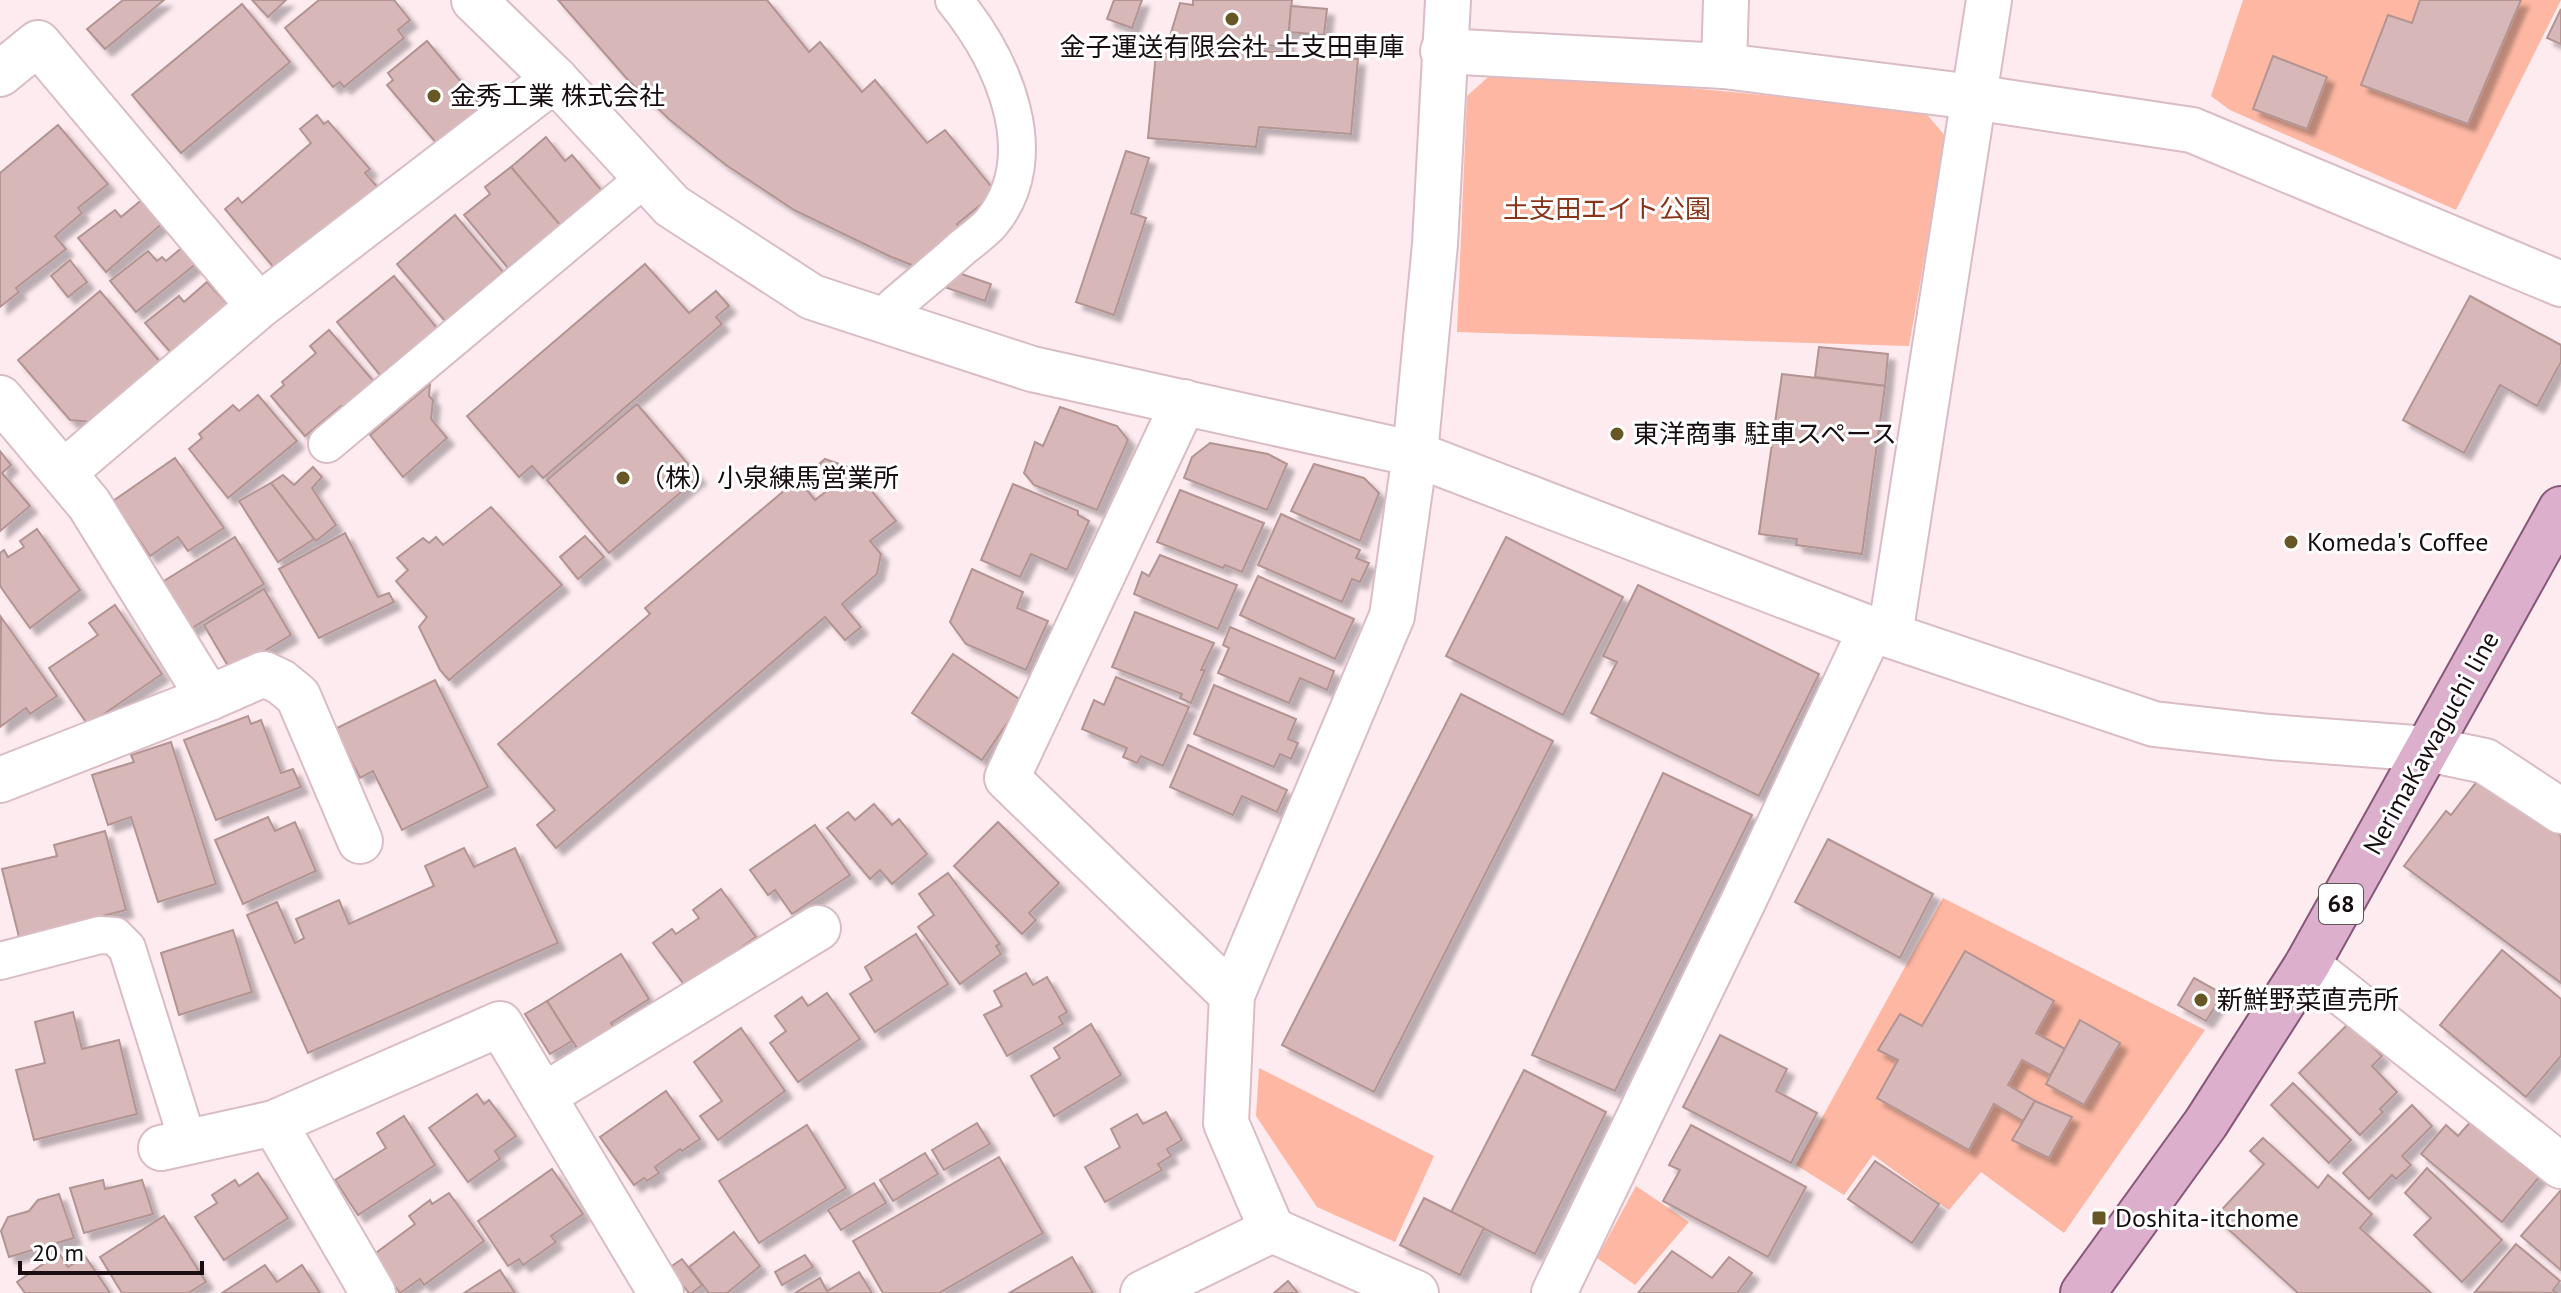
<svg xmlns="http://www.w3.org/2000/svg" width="2561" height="1293" viewBox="0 0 2561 1293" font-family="'PT Sans','Noto Sans JP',sans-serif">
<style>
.green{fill:#fdb7a2;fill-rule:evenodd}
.building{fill:#d7b7b7;stroke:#b29493;stroke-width:2;filter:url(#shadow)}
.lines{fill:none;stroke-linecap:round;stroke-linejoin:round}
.lane-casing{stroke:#dabcc4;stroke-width:40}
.street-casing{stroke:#dabcc4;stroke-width:48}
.primary-casing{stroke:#885676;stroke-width:48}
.lane{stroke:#fff;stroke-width:36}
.street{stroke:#fff;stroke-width:44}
.primary{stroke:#dcb0cd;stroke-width:44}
.poi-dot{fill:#665724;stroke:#fff;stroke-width:3}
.labels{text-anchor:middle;stroke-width:6;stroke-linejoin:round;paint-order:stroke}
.shield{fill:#fff;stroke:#5d5658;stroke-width:2}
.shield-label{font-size:24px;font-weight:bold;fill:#180e11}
.poi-label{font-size:26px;fill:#180e11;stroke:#fff;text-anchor:start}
.park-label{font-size:26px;fill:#88351c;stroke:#fff}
.street-label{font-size:26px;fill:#180e11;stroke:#fff}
</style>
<defs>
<filter id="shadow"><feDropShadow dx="7" dy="7" stdDeviation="2" flood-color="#0004"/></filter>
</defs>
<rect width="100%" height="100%" fill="#feebf0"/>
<g class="green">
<path d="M2243,0H2420L2412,23L2388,15L2362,85L2521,0H2561L2456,210L2230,110L2211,96ZM2274,56L2327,77L2307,129L2254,109Z"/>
<polygon points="1497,69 1924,111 1946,137 1909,346 1457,332 1467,96"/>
<polygon points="1943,898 2205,1030 2064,1233 1981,1172 1949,1210 1873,1155 1844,1195 1796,1165"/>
<polygon points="1259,1068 1434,1156 1395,1242 1317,1207 1256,1116"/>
<polygon points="1636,1186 1689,1222 1635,1285 1597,1258"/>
</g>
<g class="building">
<polygon points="123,0 164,0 105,49 87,29"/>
<polygon points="252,0 286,0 268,17"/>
<polygon points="319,0 394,0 410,20 398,30 404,38 344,87 340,82 333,87 285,28"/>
<polygon points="558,0 767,0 809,52 820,42 862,92 875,80 927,143 945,130 996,192 957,224 966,234 922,269 889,256 794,210 726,165 670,120 628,80"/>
<polygon points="1114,0 1142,0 1132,28 1107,19"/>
<polygon points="1193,0 1292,0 1287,47 1170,36 1180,3 1193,5"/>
<polygon points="2420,0 2521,0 2468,124 2361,85 2388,15 2412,23"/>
<polygon points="242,4 290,62 181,153 132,95"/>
<polygon points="1291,6 1327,9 1324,35 1289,32"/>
<polygon points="2561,9 2561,44 2547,38"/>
<polygon points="427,41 482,107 438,145 387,85 393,80 388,73"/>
<polygon points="1157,42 1358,59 1351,134 1259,127 1256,147 1148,138"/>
<polygon points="2273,56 2327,77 2307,129 2253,109"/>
<polygon points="317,115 324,124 328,121 370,169 365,173 380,190 280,275 225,209 238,198 242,203 311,143 300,129"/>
<polygon points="58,125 108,184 78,208 82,213 55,236 66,249 16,288 19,292 0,307 0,173"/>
<polygon points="546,137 565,161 572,155 602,191 560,225 511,167"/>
<polygon points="1126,151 1149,158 1131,213 1146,218 1114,315 1076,302"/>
<polygon points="511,167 560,225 508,268 464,215 490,194 485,187"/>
<polygon points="144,198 164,222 106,272 78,238 115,210 121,217"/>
<polygon points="455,215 503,272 445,321 397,264"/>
<polygon points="184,246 197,263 136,312 110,281 148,251 157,261 162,257 166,261"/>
<polygon points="70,260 87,282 68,297 51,276"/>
<polygon points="645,264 689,313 716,291 729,306 716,317 722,324 543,478 532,466 519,477 467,416"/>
<polygon points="953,271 991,284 985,301 947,288"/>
<polygon points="394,276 437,328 380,375 337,322"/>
<polygon points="207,282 229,306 172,354 145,323 179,296 184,302"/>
<polygon points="100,291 161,363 91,422 70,420 18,360"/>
<polygon points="2470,296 2561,345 2561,362 2537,406 2500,385 2464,453 2403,420"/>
<polygon points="329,330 376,384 344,411 341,406 305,436 271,396 284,385 282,382 316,353 310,346"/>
<polygon points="1819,347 1888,354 1885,386 1815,377"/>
<polygon points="1782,374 1885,386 1862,554 1796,545 1797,539 1759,534"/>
<polygon points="430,384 429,396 433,400 431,419 447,438 403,477 370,435"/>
<polygon points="258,395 297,441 228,498 189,449 202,438 199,434 233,405 239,411"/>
<polygon points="637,404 699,477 609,553 547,480"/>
<polygon points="1060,407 1117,426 1128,440 1097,510 1034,485 1024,473 1035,442 1043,446"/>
<polygon points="1210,443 1268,454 1287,464 1267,510 1184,478 1192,457"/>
<polygon points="0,451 11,465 2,473 30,506 0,531"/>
<polygon points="175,458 224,528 188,551 178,537 150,556 113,501"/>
<polygon points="825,459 854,469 896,521 870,541 881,554 877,574 842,604 861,627 845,640 825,617 556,848 537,825 555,810 498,744 650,614 645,608 798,479 815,500 829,489 812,470"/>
<polygon points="1314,464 1364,478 1379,493 1360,541 1291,511"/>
<polygon points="313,467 322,477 312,488 336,525 316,541 271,483 283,475 294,485"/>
<polygon points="271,483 314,539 278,562 239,501"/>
<polygon points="1013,484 1078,511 1078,515 1089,521 1067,570 1031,554 1020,577 981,560"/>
<polygon points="1180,490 1264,523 1242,572 1225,565 1223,568 1157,542"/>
<polygon points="491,507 562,585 449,680 440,670 419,627 427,617 396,581 408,570 397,558 423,538 429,543 436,537 443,545"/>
<polygon points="1281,514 1360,550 1356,558 1369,563 1360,582 1352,579 1342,602 1258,565"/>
<polygon points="37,529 80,590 30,628 0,586 0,553 4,550 8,557 24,547 20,541"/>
<polygon points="345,533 378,597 389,593 394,602 319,638 279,569"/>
<polygon points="585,536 604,557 578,579 560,557"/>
<polygon points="235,537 264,584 187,631 159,584"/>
<polygon points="1506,537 1623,597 1563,715 1446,656"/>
<polygon points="1160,555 1237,585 1218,629 1134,594 1142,572 1149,576"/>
<polygon points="972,569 1023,592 1017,608 1048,621 1026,670 966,644 950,622"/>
<polygon points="1258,576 1354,619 1335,659 1240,615"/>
<polygon points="1638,585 1819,674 1759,796 1591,713 1617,662 1603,656"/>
<polygon points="264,589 291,635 231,671 204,625"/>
<polygon points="115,605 162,674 88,725 49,668 98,635 89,623"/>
<polygon points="1135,612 1214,643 1201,670 1205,670 1191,703 1180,698 1182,694 1112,667"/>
<polygon points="1,617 57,696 30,714 26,708 0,727"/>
<polygon points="1230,627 1334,671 1327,690 1300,678 1289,703 1218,673 1229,648 1223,645"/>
<polygon points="953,654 1022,701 982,760 912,713"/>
<polygon points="1116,677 1189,707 1163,766 1141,756 1137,763 1123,757 1127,748 1082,729 1094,700 1104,705"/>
<polygon points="435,680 488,787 402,830 373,771 360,778 335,729"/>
<polygon points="1214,685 1296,719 1288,739 1298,743 1291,759 1280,754 1274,767 1194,734"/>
<polygon points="1461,694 1553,741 1374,1092 1282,1045"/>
<polygon points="248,716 251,724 261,720 281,773 293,769 301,787 216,820 184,740"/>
<polygon points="171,742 216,884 158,902 131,817 108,825 92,775 134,762 131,755"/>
<polygon points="1188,745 1287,790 1277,812 1242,796 1233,815 1170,787"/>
<polygon points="1663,773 1752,815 1615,1091 1532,1055"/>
<polygon points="2481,776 2561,836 2561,983 2404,866 2446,811 2451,815"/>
<polygon points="874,804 892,825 899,819 927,854 892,884 880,870 870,879 827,828 848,812 855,820"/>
<polygon points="268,817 275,831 295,822 316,871 243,904 215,840"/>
<polygon points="998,822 1059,883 1029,913 1036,920 1022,934 954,866"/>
<polygon points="815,825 850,875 792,914 775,890 768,895 750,870"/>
<polygon points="105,831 126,910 19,937 2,869 57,856 54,845"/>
<polygon points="1828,839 1933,894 1900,958 1795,902"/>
<polygon points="464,848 474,867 515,848 558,943 308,1053 247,915 277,902 295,943 304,938 296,919 339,900 349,924 434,886 425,866"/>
<polygon points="948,873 1000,944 996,946 1001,954 960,984 918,927 934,915 919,894"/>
<polygon points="721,889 756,937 686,987 653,943 672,929 676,934 699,918 693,910"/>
<polygon points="233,930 252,992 179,1015 161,953"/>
<polygon points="916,934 948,984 875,1032 850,994 872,980 865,967"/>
<polygon points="2502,950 2561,999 2561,1056 2526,1097 2440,1025"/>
<polygon points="1965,951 2054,1001 2036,1033 2065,1049 2050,1075 2022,1060 2008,1085 2035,1101 2023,1121 1994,1104 1969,1150 1877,1098 1898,1060 1878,1050 1900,1014 1922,1026"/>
<polygon points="621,954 649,999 611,1023 617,1034 582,1056 547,1001"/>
<polygon points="1026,973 1033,985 1047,977 1067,1012 1059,1017 1063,1024 1007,1056 984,1015 1002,1006 994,991"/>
<polygon points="2194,978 2223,994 2206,1021 2178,1005"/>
<polygon points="827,993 860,1039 798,1082 770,1043 786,1031 775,1016 802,997 808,1006"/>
<polygon points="547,1001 572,1041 550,1054 525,1014"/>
<polygon points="73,1012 82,1049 119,1040 137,1114 34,1140 16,1070 45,1063 35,1022"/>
<polygon points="2080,1020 2120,1043 2084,1105 2046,1084"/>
<polygon points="2349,1023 2382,1056 2372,1066 2397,1092 2380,1109 2383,1112 2360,1135 2299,1073"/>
<polygon points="1091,1024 1121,1075 1054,1116 1031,1076 1060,1058 1054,1048"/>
<polygon points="741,1028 785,1091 718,1140 700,1116 722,1101 694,1062"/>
<polygon points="1720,1035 1787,1069 1776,1091 1817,1113 1791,1163 1683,1107"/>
<polygon points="1524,1070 1606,1112 1535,1254 1451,1212"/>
<polygon points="2293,1083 2351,1140 2329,1163 2271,1105"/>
<polygon points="666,1091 700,1139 682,1151 680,1149 655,1167 659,1173 647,1181 644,1178 634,1185 600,1137"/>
<polygon points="477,1094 484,1104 489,1100 516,1136 495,1151 500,1159 468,1182 429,1128"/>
<polygon points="2035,1101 2072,1117 2049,1158 2012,1140"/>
<polygon points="2412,1105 2432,1126 2402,1156 2411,1165 2396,1179 2392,1175 2369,1199 2343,1173"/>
<polygon points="1166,1112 1182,1140 1167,1149 1171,1156 1158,1164 1162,1170 1105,1202 1085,1167 1120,1147 1111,1129 1137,1114 1143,1124"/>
<polygon points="404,1116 435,1165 358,1215 335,1180 386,1148 377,1133"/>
<polygon points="2473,1119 2540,1176 2502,1222 2421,1154 2446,1125 2458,1136"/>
<polygon points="977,1123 990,1144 944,1170 932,1150"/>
<polygon points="807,1125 846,1188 759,1243 719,1181"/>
<polygon points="1691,1125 1806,1187 1768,1257 1663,1201 1680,1170 1669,1165"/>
<polygon points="2263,1138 2318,1188 2328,1175 2372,1214 2360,1228 2431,1293 2298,1293 2215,1217 2264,1164 2250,1151"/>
<polygon points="925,1153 938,1174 893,1201 880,1180"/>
<polygon points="999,1157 1043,1233 939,1293 883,1293 853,1241"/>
<polygon points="1875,1161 1939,1204 1912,1243 1848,1199"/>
<polygon points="2427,1168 2502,1240 2462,1282 2414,1235 2431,1218 2405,1193"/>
<polygon points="552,1169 583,1214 551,1236 556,1242 523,1265 519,1259 508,1266 478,1221"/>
<polygon points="258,1173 288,1218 224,1260 195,1217 217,1203 212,1195 235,1180 239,1186"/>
<polygon points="103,1180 105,1189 142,1180 153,1214 84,1233 70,1188"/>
<polygon points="874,1183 886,1203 841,1230 828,1210"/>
<polygon points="2561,1190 2561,1270 2521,1236"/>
<polygon points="449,1193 484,1241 424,1285 420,1279 400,1293 373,1255 415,1224 409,1216 430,1200 432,1204"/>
<polygon points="59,1194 74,1238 9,1257 1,1231 8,1217 29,1211 38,1200"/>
<polygon points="1424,1198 1484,1228 1460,1275 1400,1245"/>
<polygon points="164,1216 206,1282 188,1293 122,1293 100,1257"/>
<polygon points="734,1232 760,1266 727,1293 709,1293 689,1267"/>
<polygon points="2516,1244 2560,1281 2553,1290 2557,1293 2475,1292"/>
<polygon points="1672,1251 1712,1278 1729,1257 1752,1273 1737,1293 1638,1293"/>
<polygon points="59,1253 68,1267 85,1256 110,1293 25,1293 17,1282"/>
<polygon points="805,1255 813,1267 782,1285 775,1272"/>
<polygon points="1072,1257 1093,1293 1009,1293"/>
<polygon points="682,1259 702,1285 692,1293 689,1293 669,1268"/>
<polygon points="265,1265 277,1282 302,1265 320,1293 222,1293"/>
<polygon points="500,1270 515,1293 464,1293"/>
<polygon points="859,1272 872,1293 795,1293 820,1278 827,1291"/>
<polygon points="1288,1281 1298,1293 1274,1293"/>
</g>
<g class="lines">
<g class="lane-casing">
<g id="lane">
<path d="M889,322L893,307C916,287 940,268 963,247C972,240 983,232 991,223C1047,155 1002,59 954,0"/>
<polyline points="327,444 646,177"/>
<polyline points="0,961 100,935 115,936 127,948 188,1142"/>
</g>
</g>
<g class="street-casing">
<g id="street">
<polyline points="474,0 555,79 672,206 812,297 1032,369 1415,454 1871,629 2154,724 2270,737 2428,749 2485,761 2561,811"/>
<polyline points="1443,51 1724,66 1973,97 2192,130 2561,284"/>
<polyline points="1724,66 1726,0"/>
<polyline points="0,74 38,43 259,306"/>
<polyline points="0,398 89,504 209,698"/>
<polyline points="1184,402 1007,778 1232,995"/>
<polyline points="64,472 259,306 555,79"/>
<polyline points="1890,635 1989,0"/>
<polyline points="0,780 209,698 264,674 281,682 298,696 360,841"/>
<polyline points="2307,965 2561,1166"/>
<polyline points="543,1096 818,928"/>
<polyline points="274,1123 373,1293"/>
<polyline points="161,1148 274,1123 500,1024 661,1293"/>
<polyline points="1143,1293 1272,1230"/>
<polyline points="1416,1293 1272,1230 1226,1123 1232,995 1392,616 1415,454 1435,244 1448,0"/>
<polyline points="1554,1293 1743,902 1871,629"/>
</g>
</g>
<g class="primary-casing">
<polyline id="primary" points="2083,1293 2206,1123 2307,965 2561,509"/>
</g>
<use href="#lane" class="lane"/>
<use href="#street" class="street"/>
<use href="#primary" class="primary"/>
</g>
<g class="poi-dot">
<circle cx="1232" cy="19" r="8"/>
<circle cx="434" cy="96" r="8"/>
<circle cx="1617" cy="434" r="8"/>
<circle cx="623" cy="478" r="8"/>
<circle cx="2291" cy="542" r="8"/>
<circle cx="2201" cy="1000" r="8"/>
<rect x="2091" y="1210" width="16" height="16" rx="4"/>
</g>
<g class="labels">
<rect class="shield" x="2319" y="884" width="44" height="40" rx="6"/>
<g class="shield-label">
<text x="2341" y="912">68</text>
</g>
<g class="poi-label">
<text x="1232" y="56" text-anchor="middle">金子運送有限会社 土支田車庫</text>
<text x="450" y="105">金秀工業 株式会社</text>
<text x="1633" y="443">東洋商事 駐車スペース</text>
<text x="639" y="487">（株）小泉練馬営業所</text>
<text x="2307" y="551">Komeda's Coffee</text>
<text x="2217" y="1009">新鮮野菜直売所</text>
<text x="2115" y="1227">Doshita-itchome</text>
</g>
<g class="park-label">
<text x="1607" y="218">土支田エイト公園</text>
</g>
<g class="street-label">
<text transform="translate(2431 743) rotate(-61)" y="9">NerimaKawaguchi line</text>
</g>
</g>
<path d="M20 1261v12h182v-12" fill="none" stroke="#180e11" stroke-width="4"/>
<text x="32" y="1261" font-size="24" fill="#180e11" stroke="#ffffff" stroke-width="6" paint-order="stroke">20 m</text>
</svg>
